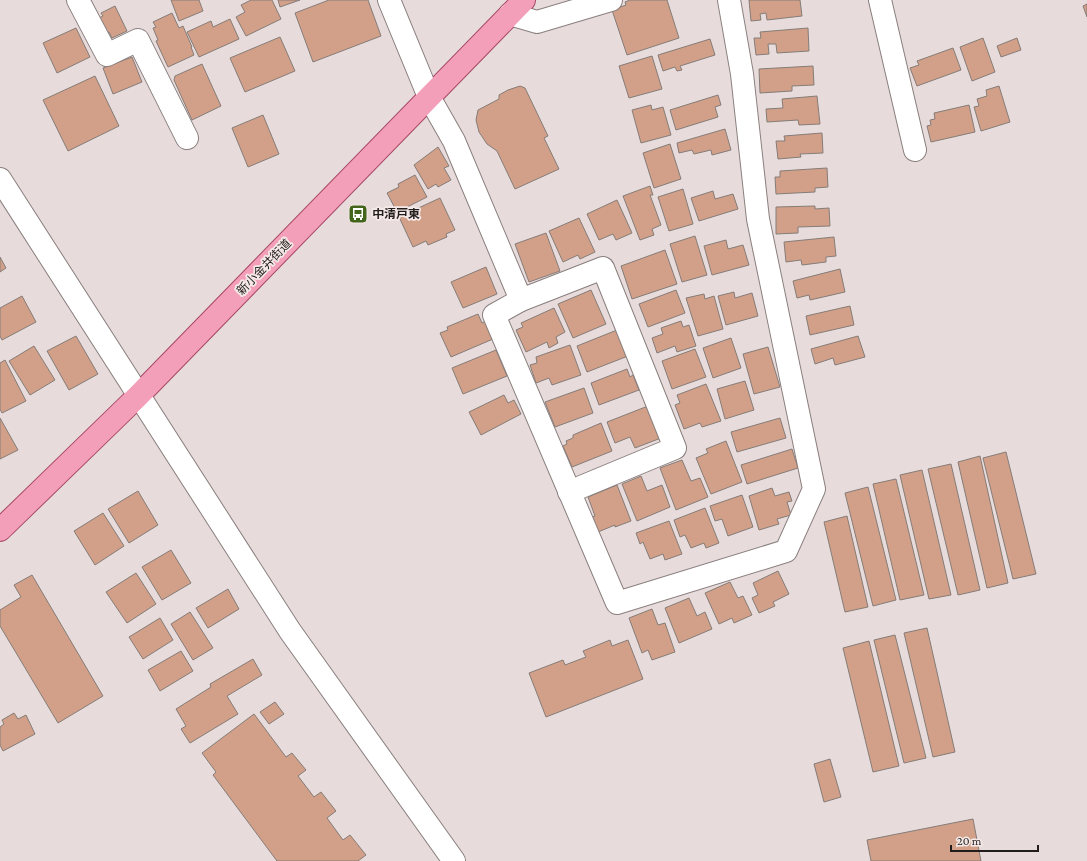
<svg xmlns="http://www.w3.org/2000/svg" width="1087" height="861" viewBox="0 0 1087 861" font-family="'Crimson Pro','Noto Sans JP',serif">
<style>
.building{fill:#d2a088;stroke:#857c78}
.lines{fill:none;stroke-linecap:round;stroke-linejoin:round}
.minor-casing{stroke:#897f7e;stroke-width:24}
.major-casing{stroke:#a64865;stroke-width:24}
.minor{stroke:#fff;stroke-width:22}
.major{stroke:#f49fba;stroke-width:22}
.labels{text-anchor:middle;stroke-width:3.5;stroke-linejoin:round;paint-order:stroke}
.poi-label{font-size:12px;font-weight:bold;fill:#211d1d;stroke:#f5e9e8;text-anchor:start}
.street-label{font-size:12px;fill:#211d1d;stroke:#f5e9e8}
</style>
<rect width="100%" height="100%" fill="#e7dcdb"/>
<g class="building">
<polygon points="171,0 199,0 203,11 179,21"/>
<polygon points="251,0 272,0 281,19 246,36 236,17 245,12 241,5"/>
<polygon points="278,0 300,0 280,7"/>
<polygon points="329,0 368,0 381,36 313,62 295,13"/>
<polygon points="630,0 667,0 679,38 627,55 612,10 626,5 625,2"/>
<polygon points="749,0 800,0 802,16 767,20 766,13 760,14 761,20 751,21"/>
<polygon points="1087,4 1087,17 1083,6"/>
<polygon points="115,6 127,31 112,38 109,32 103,35 95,20 103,16 101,13"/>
<polygon points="172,13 179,28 183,26 192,47 191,47 194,55 168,67 156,41 158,40 153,28 156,27 153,22"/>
<polygon points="230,19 239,39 199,57 187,32 211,21 213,27"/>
<polygon points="76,28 90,57 57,73 43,43"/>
<polygon points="808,28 809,51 777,53 776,44 768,44 769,54 756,55 754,38 761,38 760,32"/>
<polygon points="280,37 295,71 245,92 230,58"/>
<polygon points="983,38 995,72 972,81 960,47"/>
<polygon points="1017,38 1021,50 1001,57 997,46"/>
<polygon points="710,39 715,55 680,66 682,70 677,71 675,67 663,71 658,55"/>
<polygon points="953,48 961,70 917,86 910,68 919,65 917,61"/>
<polygon points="652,56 662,89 629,98 619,66"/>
<polygon points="132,57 142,82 113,94 103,68"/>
<polygon points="202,64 221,106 192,120 174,80 175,76"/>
<polygon points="813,66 814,85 792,86 792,91 760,93 759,69"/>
<polygon points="95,76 119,126 68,151 43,100"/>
<polygon points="520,86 525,88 548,136 544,138 559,169 515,189 497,151 487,144 479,132 476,120 478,110 499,99 499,95 508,90"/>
<polygon points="999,86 1010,122 981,131 974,107 979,106 977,99 987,96 986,90"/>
<polygon points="718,95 721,105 715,107 718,117 676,130 670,110"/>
<polygon points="817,96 820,124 799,125 798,120 767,122 766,109 783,108 782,99"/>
<polygon points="651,105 652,110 663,107 671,135 641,143 632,110"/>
<polygon points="969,105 975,132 931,142 927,126 931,125 930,120 935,119 934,113"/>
<polygon points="263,115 279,154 248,167 232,128"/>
<polygon points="725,129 731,150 712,155 711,150 694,154 692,150 679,153 677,143"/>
<polygon points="822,133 823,153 800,154 801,157 778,159 776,141 785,141 784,136"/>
<polygon points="670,144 681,179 654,188 643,153"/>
<polygon points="438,147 449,166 444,168 451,180 438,187 436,184 428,189 414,165"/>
<polygon points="827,168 828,187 815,188 815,192 776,194 775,177 780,177 780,171"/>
<polygon points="415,175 427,197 397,212 387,193 399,187 398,184"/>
<polygon points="650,186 653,195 650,195 661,225 652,229 654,235 640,240 623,196"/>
<polygon points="683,189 693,224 669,231 658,197"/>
<polygon points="713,191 715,199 733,194 738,209 699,221 691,198"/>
<polygon points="440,198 455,230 446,234 447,237 428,245 426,241 413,247 399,217"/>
<polygon points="617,200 632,233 616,240 613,234 599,240 587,214"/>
<polygon points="815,206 815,209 829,208 830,226 798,227 798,233 776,234 776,207"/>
<polygon points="579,218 595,252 580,259 578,255 563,262 549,231"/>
<polygon points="546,233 560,271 529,282 515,244"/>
<polygon points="695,236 707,275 682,282 670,244"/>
<polygon points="834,237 836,256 826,257 826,262 802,265 801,260 786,262 784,242"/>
<polygon points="726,240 728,249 743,245 749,265 712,275 704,246"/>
<polygon points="665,250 677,284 632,299 621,266"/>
<polygon points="0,257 6,268 0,272"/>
<polygon points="486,267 497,294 463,308 451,282"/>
<polygon points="840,269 845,292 810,300 809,295 797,298 793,281"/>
<polygon points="591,290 606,324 573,338 558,304"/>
<polygon points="676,290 685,313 648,327 639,304"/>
<polygon points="734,292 735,298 752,293 758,316 726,325 718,296"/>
<polygon points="704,294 705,299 714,296 723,329 698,336 686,298"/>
<polygon points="22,296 36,322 2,340 0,336 0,308"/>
<polygon points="850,306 854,325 810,335 806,316"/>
<polygon points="554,308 565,332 556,337 558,343 549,348 547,342 526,352 516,330 523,327 521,323"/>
<polygon points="478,314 482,323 486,321 493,339 451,357 440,333 448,330 447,327"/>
<polygon points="681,321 683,327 689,325 696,346 677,352 675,346 657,353 652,338 663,334 661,328"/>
<polygon points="617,330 628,356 587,372 577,346"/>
<polygon points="76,336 98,374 69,390 47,351"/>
<polygon points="858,336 865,357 835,365 833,358 815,364 811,349"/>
<polygon points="731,338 741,368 713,378 703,348"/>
<polygon points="570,345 581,375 552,385 549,378 536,383 530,365 537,363 536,357"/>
<polygon points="34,346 55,380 30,395 9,361"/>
<polygon points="768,347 780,387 754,394 743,354"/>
<polygon points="695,349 706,377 672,389 662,361"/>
<polygon points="496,350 507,376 463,394 452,368"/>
<polygon points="5,360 26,401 2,413 0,409 0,363"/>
<polygon points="627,369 630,377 633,375 639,390 599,405 591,383"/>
<polygon points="745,381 754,410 725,419 717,389"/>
<polygon points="706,384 721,421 702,427 700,423 684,429 675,405 680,403 677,395"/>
<polygon points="584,388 593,413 555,427 545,402"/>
<polygon points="504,395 508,403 514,400 521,414 481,435 469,412"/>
<polygon points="648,406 661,438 635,448 630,437 615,443 607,422"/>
<polygon points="0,418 18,450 0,459"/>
<polygon points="780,418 786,438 737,452 731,432"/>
<polygon points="601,423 612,451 572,467 563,446 567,444 566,441 573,438 573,435"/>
<polygon points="726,441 742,482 711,494 696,458 708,453 706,449"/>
<polygon points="792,449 798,468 747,484 741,465"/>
<polygon points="1006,452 1036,574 1013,579 983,458"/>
<polygon points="980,456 1008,583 987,588 958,462"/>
<polygon points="682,460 691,481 700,478 708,497 676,510 660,468"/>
<polygon points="951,464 980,590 958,595 928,469"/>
<polygon points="922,470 951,595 929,599 900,475"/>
<polygon points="641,476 647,491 662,485 670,507 637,521 622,484"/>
<polygon points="896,479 924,595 900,600 873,484"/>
<polygon points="617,485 631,521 615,527 615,525 598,532 592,517 595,516 588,497"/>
<polygon points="868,487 896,600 873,606 845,493"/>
<polygon points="772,488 775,496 789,492 792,501 787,502 791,515 777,519 779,524 759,530 749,496"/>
<polygon points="138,491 158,525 129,543 108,509"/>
<polygon points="742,495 753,527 728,536 722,519 715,521 710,506"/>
<polygon points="705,508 719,543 706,548 704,543 691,548 685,535 680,537 674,520"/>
<polygon points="103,513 124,546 95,565 74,531"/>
<polygon points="847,516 868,607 845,612 824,522"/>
<polygon points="669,521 682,554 665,560 663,554 650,559 643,542 640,544 636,533"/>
<polygon points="171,550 191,583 162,600 142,567"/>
<polygon points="778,571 789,594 773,602 775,606 759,613 752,598 758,595 753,583"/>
<polygon points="136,573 156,604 127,623 106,592"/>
<polygon points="32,575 103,696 58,723 0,626 0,610 21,597 14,585"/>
<polygon points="730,582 738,598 743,596 752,615 734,623 732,618 719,624 705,593"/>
<polygon points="228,589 239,609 208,628 196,608"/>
<polygon points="689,598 697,616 705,612 712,629 679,643 665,608"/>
<polygon points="652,609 658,625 665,623 675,652 652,660 648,650 642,653 629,618"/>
<polygon points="190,612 213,648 193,660 171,624"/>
<polygon points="160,618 173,640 143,659 129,637"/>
<polygon points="927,628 955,752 933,757 904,633"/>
<polygon points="895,635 926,758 904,763 874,640"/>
<polygon points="610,640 612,646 628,640 643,679 546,717 529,673 563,660 565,665 586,657 583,651"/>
<polygon points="869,641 899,766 873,772 843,648"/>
<polygon points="181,651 193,671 160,691 148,670"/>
<polygon points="253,659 262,675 227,696 238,714 190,743 181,729 186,726 176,709 211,687 210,684"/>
<polygon points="275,702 284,714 269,724 260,712"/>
<polygon points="14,713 18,719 26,715 35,734 3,751 0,745 0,727 4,724 2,720"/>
<polygon points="254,714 286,757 292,753 306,770 298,776 314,797 321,792 336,811 327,818 343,840 350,835 366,855 358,861 277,861 213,775 216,772 202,753"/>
<polygon points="830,759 841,797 824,802 814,764"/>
<polygon points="973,819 981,861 871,861 867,840"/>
</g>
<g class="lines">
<g class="minor-casing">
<g id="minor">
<polyline points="78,0 107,55 138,40 187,138"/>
<polyline points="389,0 429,97 454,141 521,300 603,268 675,448 569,492"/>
<polyline points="880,0 915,150"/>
<polyline points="510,14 537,22 611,0"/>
<polyline points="0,179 290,631 454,861"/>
<polyline points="521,300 494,315 617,603 786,551 814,489 758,219 742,74 729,0"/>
</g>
</g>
<g class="major-casing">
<polyline id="major" points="0,530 138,396 524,0"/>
</g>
<use href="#minor" class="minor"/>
<use href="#major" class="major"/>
</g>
<defs>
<g id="bus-square" transform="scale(1)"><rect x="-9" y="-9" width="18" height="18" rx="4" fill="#43651b" stroke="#f5e9e8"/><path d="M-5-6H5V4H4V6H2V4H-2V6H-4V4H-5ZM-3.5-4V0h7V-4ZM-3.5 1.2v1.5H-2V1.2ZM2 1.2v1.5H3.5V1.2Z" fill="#fff"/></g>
</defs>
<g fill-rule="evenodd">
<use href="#bus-square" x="358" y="214"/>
</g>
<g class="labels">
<g class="poi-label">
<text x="372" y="218">中清戸東</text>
</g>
<g class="street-label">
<text transform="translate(264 267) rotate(-46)" y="4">新小金井街道</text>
</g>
</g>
<path d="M951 845v6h87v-6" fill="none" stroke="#211d1d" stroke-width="2"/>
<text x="957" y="845" font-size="12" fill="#211d1d" stroke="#f5e9e8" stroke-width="3" paint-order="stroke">20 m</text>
</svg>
